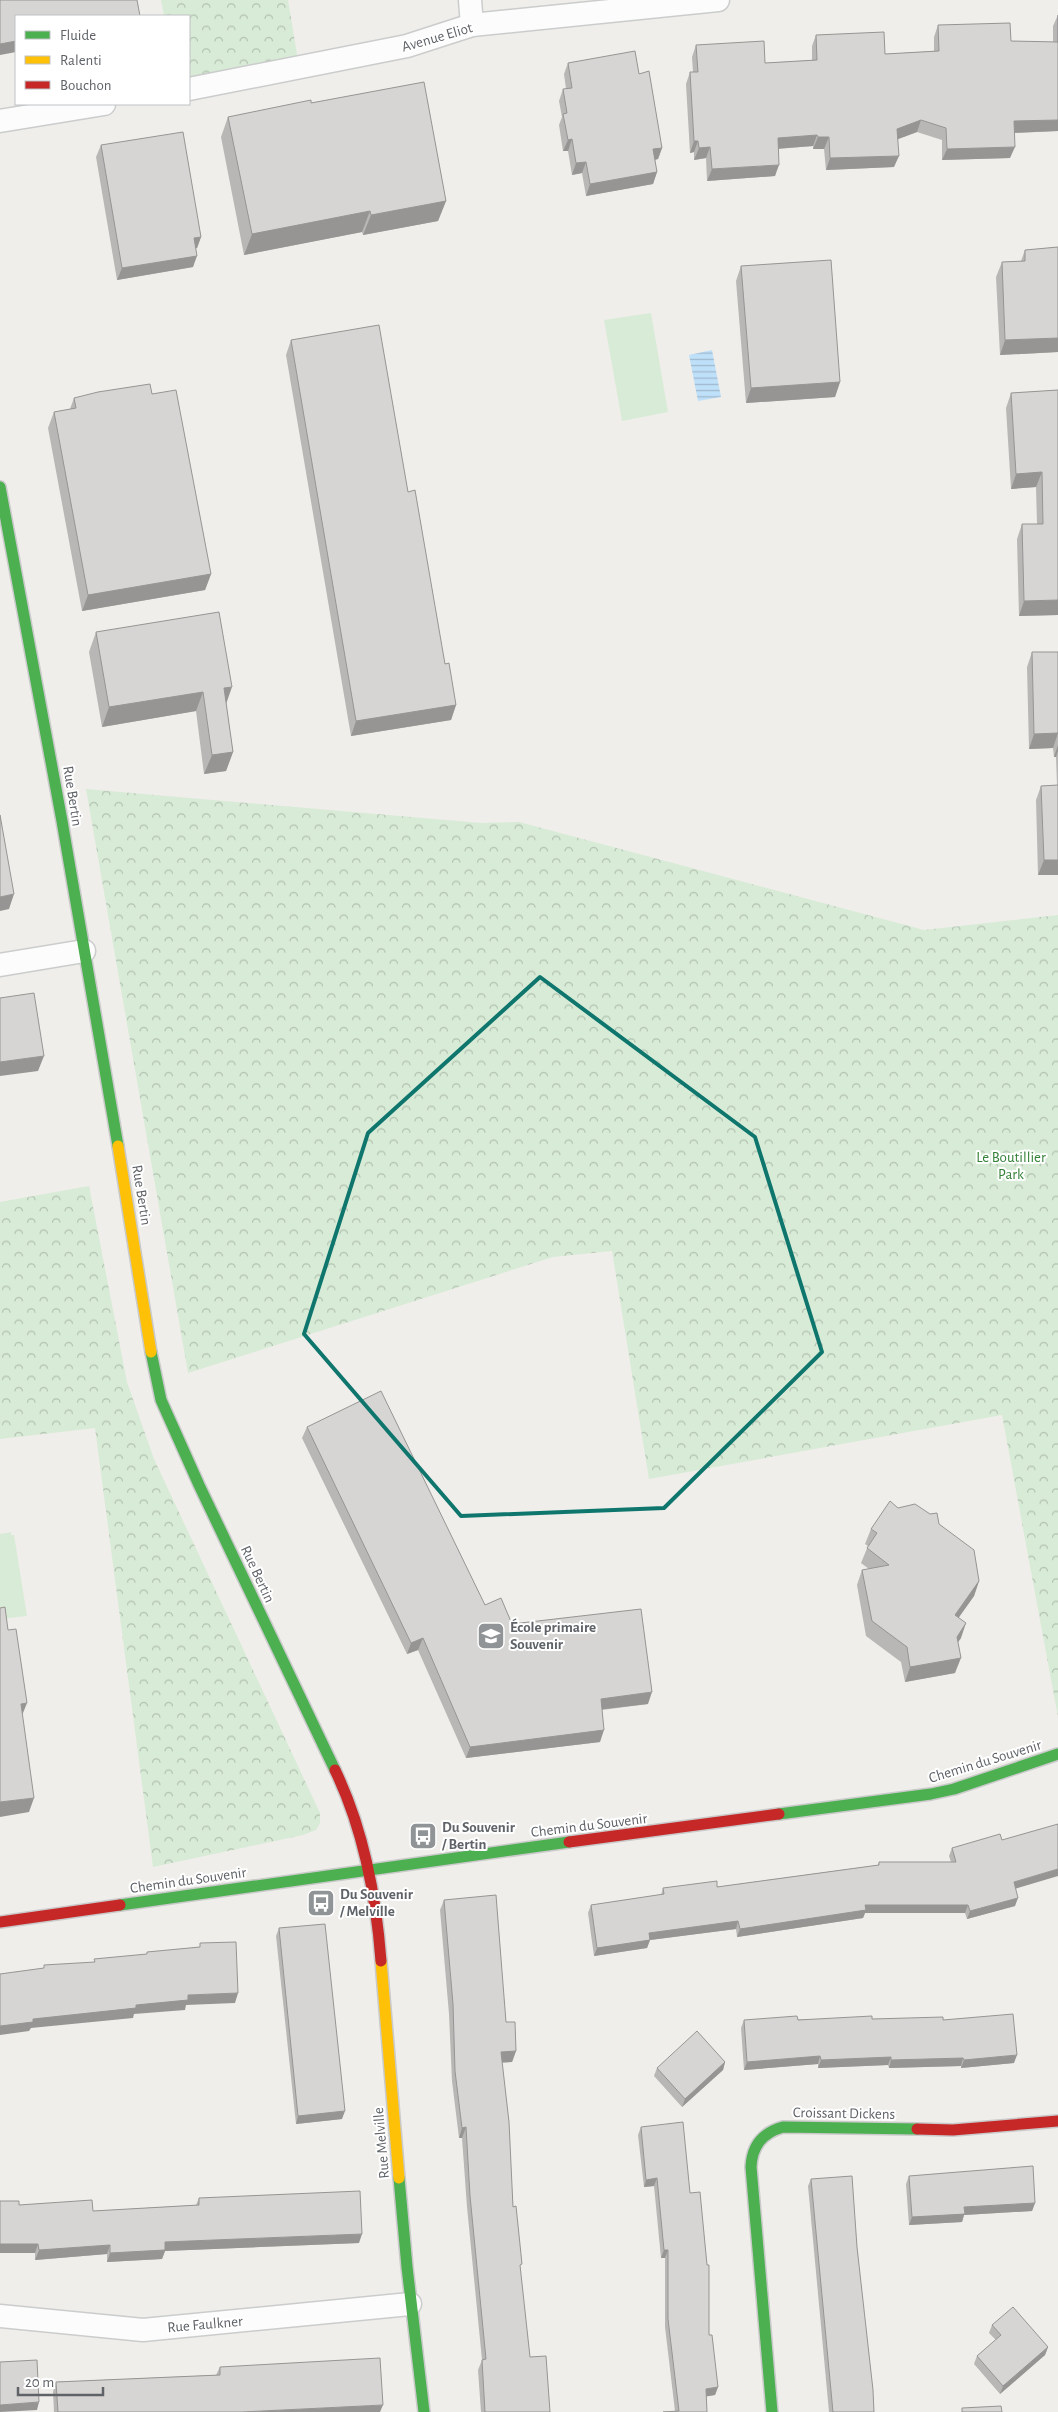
<svg xmlns="http://www.w3.org/2000/svg" width="1058" height="2412" viewBox="0 0 1058 2412" font-family="'Alegreya Sans',sans-serif">
<style>
.grass{fill:#d8ebd6}
.park{fill:url(#park-crowns)}
.water{fill:url(#water-rules)}
.lines{fill:none;stroke-linecap:round;stroke-linejoin:round}
.street-casing{stroke:#cbcccc;stroke-width:25}
.fast-casing{stroke:#cacacb;stroke-width:14}
.slow-casing{stroke:#cacacb;stroke-width:14}
.jam-casing{stroke:#cacacb;stroke-width:14}
.street{stroke:#fdfcfc;stroke-width:22}
.fast{stroke:#4caf50;stroke-width:11}
.slow{stroke:#ffc107;stroke-width:11}
.jam{stroke:#c62828;stroke-width:11}
.wall{fill:#b8b7b5}
.shaded-wall{fill:#969594}
.building{fill:#d6d5d3;stroke:#969594}
.marked{fill:none;stroke:#0f766e;stroke-width:4;stroke-linejoin:round}
.labels{text-anchor:middle;stroke-width:4;stroke-linejoin:round;paint-order:stroke}
.street-label{font-size:15px;fill:#5f6368;stroke:#fff}
.park-label{font-size:15px;fill:#348238;stroke:#fff}
.poi-label{font-size:15px;font-weight:bold;fill:#5f6368;stroke:#fff;text-anchor:start}
</style>
<defs>
<pattern id="park-crowns" width="20" height="18" patternUnits="userSpaceOnUse" patternTransform="scale(1.25)"><rect width="20" height="18" fill="#d8ebd6"/><path d="M2 6a3 3 0 1 1 6 0M12 15a3 3 0 1 1 6 0" fill="none" stroke="#b2c2b1"/></pattern>
<pattern id="water-rules" width="6" height="5" patternUnits="userSpaceOnUse" patternTransform="scale(1.25)"><rect width="6" height="5" fill="#bfe0f9"/><path d="M0 2.5h6" fill="none" stroke="#9eb9cd"/></pattern>
</defs>
<rect width="100%" height="100%" fill="#efeeea"/>
<g class="grass">
<polygon points="651,313 668,412 622,421 604,320"/>
<polygon points="11,1532 11,1535 14,1535 27,1616 0,1619 0,1534"/>
</g>
<g class="park">
<polygon points="161,0 288,0 299,66 189,89 189,16 164,16"/>
<polygon points="86,789 481,823 519,822 924,930 1058,915 1058,1717 1002,1415 649,1479 612,1251 553,1257 188,1373"/>
<polygon points="89,1186 127,1382 154,1459 320,1813 320,1823 316,1830 303,1835 153,1867 95,1428 0,1439 0,1202"/>
</g>
<polygon class="water" points="712,350 721,397 698,401 689,355"/>
<g class="lines">
<g class="street-casing">
<g id="street">
<polyline points="470,0 472,25"/>
<polyline points="189,89 407,46 472,25 718,0"/>
<polyline points="0,121 104,104"/>
<polyline points="0,965 84,951"/>
<polyline points="0,2316 143,2330 410,2304"/>
</g>
</g>
<g class="fast-casing">
<g id="fast">
<polyline points="0,487 62,821 118,1146"/>
<polyline points="151,1352 161,1400 199,1485 335,1770"/>
<polyline points="779,1814 931,1794 954,1789 1058,1754"/>
<polyline points="120,1905 569,1842"/>
<polyline points="399,2178 407,2267 424,2412"/>
<path d="M772,2412L751,2167C752,2146 762,2133 783,2127L917,2129"/>
</g>
</g>
<g class="slow-casing">
<g id="slow">
<polyline points="118,1146 151,1352"/>
<polyline points="381,1961 399,2178"/>
</g>
</g>
<g class="jam-casing">
<g id="jam">
<path d="M335,1770C364,1830 376,1895 381,1961"/>
<polyline points="569,1842 779,1814"/>
<polyline points="0,1922 120,1905"/>
<polyline points="917,2129 953,2130 1058,2121"/>
</g>
</g>
<use href="#street" class="street"/>
<use href="#fast" class="fast"/>
<use href="#slow" class="slow"/>
<use href="#jam" class="jam"/>
</g>
<g class="wall">
<polygon points="1058,15 1058,131 1014,133 1010,158 942,160 942,140 917,132 898,139 894,167 826,170 824,149 813,149 813,146 778,149 775,176 707,181 706,158 694,160 694,152 690,153 686,84 690,72 693,72 692,57 696,45 765,63 812,60 812,46 816,35 885,54 934,51 934,37 938,25 1011,41 1053,42 1053,26"/>
<polygon points="568,63 639,74 662,148 658,159 655,160 657,172 653,184 586,196 582,173 572,175 568,151 563,151 559,125 562,117 559,101 563,89 566,89 564,74"/>
<polygon points="311,103 446,201 438,221 363,235 362,232 244,255 221,137 228,117"/>
<polygon points="101,145 201,237 197,248 196,248 193,267 117,280 96,157"/>
<polygon points="1058,247 1058,352 1000,355 996,277 1002,262 1021,261 1025,250"/>
<polygon points="741,266 840,382 835,397 746,403 736,281"/>
<polygon points="291,340 408,492 445,664 456,705 451,720 351,736 286,355"/>
<polygon points="1058,390 1058,615 1019,616 1017,539 1022,524 1037,524 1036,487 1011,489 1006,408 1011,393"/>
<polygon points="74,398 211,574 205,590 82,611 48,428 54,412 70,409"/>
<polygon points="96,632 226,703 233,752 226,771 204,774 196,711 102,727 89,652"/>
<polygon points="1032,652 1058,652 1058,875 1038,875 1036,800 1041,786 1057,785 1056,757 1054,757 1053,748 1029,749 1027,667"/>
<polygon points="307,1427 485,1605 512,1624 648,1704 602,1710 600,1742 466,1758 418,1650 407,1654 302,1438"/>
<polygon points="898,1508 939,1524 979,1581 974,1596 958,1618 961,1638 958,1642 955,1673 905,1682 901,1662 866,1636 857,1585 862,1570 869,1569 861,1563 868,1546 865,1544 871,1529"/>
<polygon points="952,1848 1016,1889 1015,1906 967,1919 965,1913 865,1913 863,1918 737,1937 736,1929 650,1940 647,1948 594,1956 588,1913 591,1905 661,1895 663,1888 717,1887 878,1865 879,1862 951,1862 949,1856"/>
<polygon points="444,1900 506,2022 516,2051 512,2062 502,2062 513,2207 530,2357 550,2412 481,2412 478,2370 482,2360 467,2207 462,2138 459,2138 452,2081 449,2014 440,1910"/>
<polygon points="279,1928 342,2119 296,2124 276,1936"/>
<polygon points="872,2019 943,2020 1014,2063 961,2068 961,2066 889,2068 888,2065 818,2068 818,2064 744,2070 741,2028 744,2020"/>
<polygon points="725,2062 723,2070 682,2107 654,2076 657,2068"/>
<polygon points="641,2127 690,2193 709,2335 718,2387 715,2395 706,2396 707,2412 675,2411 665,2327 665,2258 661,2258 654,2186 644,2187 638,2135"/>
<polygon points="909,2176 1035,2203 1032,2211 964,2215 962,2222 909,2225 906,2184"/>
<polygon points="811,2179 857,2247 874,2412 829,2412 808,2186"/>
<polygon points="199,2198 359,2243 165,2251 162,2259 107,2262 107,2254 35,2260 35,2253 0,2253 0,2201 19,2205 93,2211 196,2205"/>
<polygon points="992,2325 1048,2347 1045,2355 1000,2394 974,2364 977,2356 996,2340 989,2333"/>
<polygon points="220,2367 380,2412 54,2412 53,2392 56,2382 216,2375"/>
</g>
<g class="shaded-wall">
<polygon points="16,41 16,52 0,55 0,44"/>
<polygon points="921,120 917,132 893,141 897,129"/>
<polygon points="1058,120 1058,131 1010,133 1014,121"/>
<polygon points="817,135 813,146 773,149 778,138"/>
<polygon points="818,137 829,137 824,149 813,149"/>
<polygon points="572,139 568,151 563,151 568,140"/>
<polygon points="694,141 698,141 694,152 690,153"/>
<polygon points="710,147 706,158 694,160 699,148"/>
<polygon points="1015,147 1010,158 942,160 947,149"/>
<polygon points="662,148 658,159 649,161 653,149"/>
<polygon points="899,156 894,167 826,170 830,158"/>
<polygon points="586,162 582,173 572,175 576,163"/>
<polygon points="779,165 775,176 707,181 712,169"/>
<polygon points="657,172 653,184 586,196 590,184"/>
<polygon points="446,201 438,221 363,235 371,215"/>
<polygon points="370,211 362,232 244,255 252,234"/>
<polygon points="201,237 197,248 190,250 194,238"/>
<polygon points="197,256 193,267 117,280 122,268"/>
<polygon points="1058,338 1058,352 1000,355 1005,340"/>
<polygon points="840,382 835,397 746,403 751,388"/>
<polygon points="1042,472 1036,487 1011,489 1016,474"/>
<polygon points="211,574 205,590 82,611 88,595"/>
<polygon points="1058,600 1058,615 1019,616 1024,601"/>
<polygon points="232,687 225,707 224,688"/>
<polygon points="203,692 196,711 102,727 109,707"/>
<polygon points="456,705 451,720 351,736 356,721"/>
<polygon points="1058,733 1053,748 1029,749 1034,734"/>
<polygon points="1058,745 1058,751 1056,757 1054,757"/>
<polygon points="233,752 226,771 204,774 212,755"/>
<polygon points="1044,860 1058,860 1058,875 1038,875"/>
<polygon points="14,894 9,909 0,911 0,897"/>
<polygon points="44,1056 38,1071 0,1076 0,1062"/>
<polygon points="979,1581 974,1596 950,1630 955,1615"/>
<polygon points="966,1623 961,1638 951,1652 957,1637"/>
<polygon points="423,1638 418,1650 407,1654 411,1643"/>
<polygon points="961,1658 955,1673 905,1682 910,1667"/>
<polygon points="652,1692 648,1704 596,1710 601,1699"/>
<polygon points="27,1703 21,1718 21,1704"/>
<polygon points="604,1730 600,1742 466,1758 470,1747"/>
<polygon points="34,1798 29,1812 0,1817 0,1802"/>
<polygon points="1058,1869 1058,1876 1011,1890 1014,1882"/>
<polygon points="1018,1898 1015,1906 967,1919 970,1911"/>
<polygon points="865,1905 968,1905 965,1913 865,1913 863,1918 737,1937 740,1929"/>
<polygon points="738,1921 736,1929 650,1940 647,1948 594,1956 597,1948 649,1933"/>
<polygon points="238,1993 235,2003 186,2005 185,2010 134,2014 133,2018 31,2028 29,2031 0,2035 0,2026 33,2019 136,2005 188,1995"/>
<polygon points="516,2051 512,2062 497,2063 501,2052"/>
<polygon points="1017,2055 1014,2063 961,2068 964,2060"/>
<polygon points="820,2056 818,2064 744,2070 747,2062"/>
<polygon points="891,2057 888,2065 818,2068 821,2060"/>
<polygon points="963,2058 961,2066 889,2068 891,2060"/>
<polygon points="725,2062 723,2070 682,2107 685,2099"/>
<polygon points="345,2111 342,2119 296,2124 298,2116"/>
<polygon points="466,2127 462,2138 459,2138 462,2128"/>
<polygon points="657,2178 654,2186 644,2187 646,2180"/>
<polygon points="1035,2203 1032,2211 964,2215 962,2222 909,2225 912,2217 964,2207"/>
<polygon points="362,2234 359,2243 165,2251 162,2259 107,2262 110,2253 165,2242"/>
<polygon points="0,2244 38,2244 35,2253 0,2253"/>
<polygon points="110,2245 107,2254 35,2260 39,2250"/>
<polygon points="664,2250 668,2250 665,2258 661,2258"/>
<polygon points="1048,2347 1045,2355 1000,2394 1003,2386"/>
<polygon points="718,2387 715,2395 703,2397 706,2389"/>
<polygon points="39,2402 37,2410 0,2412 0,2405"/>
<polygon points="383,2405 380,2412 242,2412"/>
</g>
<g class="building">
<polygon points="0,0 137,0 140,16 16,16 16,41 0,44"/>
<polygon points="1058,15 1058,120 1014,121 1015,147 947,149 946,128 921,120 897,129 899,156 830,158 829,137 818,137 817,135 778,138 779,165 712,169 710,147 699,148 698,141 694,141 690,72 698,72 696,45 764,41 765,63 817,60 816,35 884,32 885,54 939,51 938,25 1010,23 1011,41 1058,42"/>
<polygon points="635,51 639,74 649,71 662,148 653,149 657,172 590,184 586,162 576,163 572,139 568,140 563,114 567,113 563,89 572,88 568,63"/>
<polygon points="424,82 446,201 371,215 370,211 252,234 228,117 311,100 311,103"/>
<polygon points="183,132 201,237 194,238 197,256 122,268 101,145"/>
<polygon points="1058,247 1058,338 1005,340 1002,262 1025,261 1025,250"/>
<polygon points="831,260 840,382 751,388 741,266"/>
<polygon points="379,325 408,492 415,490 445,664 449,663 456,705 356,721 291,340"/>
<polygon points="150,384 152,394 176,390 211,574 88,595 54,412 76,408 74,398 98,392"/>
<polygon points="1058,390 1058,600 1024,601 1022,524 1043,524 1042,472 1016,474 1011,393"/>
<polygon points="219,612 232,687 224,688 233,752 212,755 203,692 109,707 96,632"/>
<polygon points="1032,652 1058,652 1058,733 1034,734"/>
<polygon points="1058,785 1058,860 1044,860 1041,786"/>
<polygon points="0,815 14,894 0,897"/>
<polygon points="34,993 44,1056 0,1062 0,998"/>
<polygon points="381,1391 485,1605 501,1598 512,1624 641,1609 652,1692 601,1699 604,1730 470,1747 423,1638 411,1643 307,1427"/>
<polygon points="890,1501 898,1508 915,1504 930,1514 937,1513 939,1524 974,1550 979,1581 955,1615 966,1623 957,1637 961,1658 910,1667 907,1647 872,1621 862,1570 889,1565 867,1548 877,1533 871,1529"/>
<polygon points="5,1607 8,1630 16,1629 27,1703 21,1704 34,1798 0,1802 0,1608"/>
<polygon points="1058,1824 1058,1869 1014,1882 1018,1898 970,1911 968,1905 865,1905 866,1910 740,1929 738,1921 649,1933 650,1940 597,1948 591,1905 664,1894 663,1888 717,1881 717,1887 879,1865 879,1862 956,1862 952,1848 1000,1834 1002,1840"/>
<polygon points="496,1895 506,2022 515,2022 516,2051 501,2052 509,2122 513,2207 516,2206 522,2264 520,2265 530,2357 546,2356 550,2412 485,2412 482,2360 486,2359 470,2196 466,2127 462,2128 455,2071 453,2004 444,1900"/>
<polygon points="325,1924 345,2111 298,2116 279,1928"/>
<polygon points="236,1942 238,1993 188,1995 188,2000 136,2005 136,2008 33,2019 33,2022 0,2026 0,1974 44,1968 44,1965 95,1962 94,1959 147,1954 147,1952 200,1947 200,1943"/>
<polygon points="1013,2014 1017,2055 964,2060 963,2058 891,2060 891,2057 821,2060 820,2056 747,2062 744,2020 797,2016 798,2020 872,2016 872,2019 943,2017 943,2020"/>
<polygon points="697,2031 725,2062 685,2099 657,2068"/>
<polygon points="683,2122 690,2193 700,2192 707,2265 709,2265 709,2335 712,2335 718,2387 706,2389 707,2412 663,2412 679,2411 668,2319 668,2250 664,2250 657,2178 646,2180 641,2127"/>
<polygon points="1033,2166 1035,2203 964,2207 965,2214 912,2217 909,2176"/>
<polygon points="852,2176 857,2247 873,2390 874,2412 833,2412 811,2179"/>
<polygon points="360,2191 362,2234 165,2242 165,2250 110,2253 110,2245 39,2250 38,2244 0,2244 0,2201 19,2201 19,2205 92,2200 93,2211 199,2205 199,2198"/>
<polygon points="1013,2307 1048,2347 1003,2386 977,2356 1001,2335 992,2325"/>
<polygon points="380,2358 383,2405 242,2412 58,2412 56,2382 220,2375 220,2367"/>
<polygon points="37,2360 39,2402 0,2405 0,2362"/>
<polygon points="1001,2406 1002,2412 962,2412 962,2408"/>
</g>
<path class="marked" d="M540,977L755,1137L822,1352L664,1508L461,1516L304,1334L368,1133Z"/>
<defs>
<g id="school-square" transform="scale(1.4375)"><rect x="-9" y="-9" width="18" height="18" rx="4" fill="#919496" stroke="#fff"/><path d="M0-5L7-2L0 1L-7-2ZM-4 1L0 2.5L4 1V4Q0 6-4 4Z" fill="#fff"/></g>
<g id="bus-square" transform="scale(1.4375)"><rect x="-9" y="-9" width="18" height="18" rx="4" fill="#919496" stroke="#fff"/><path d="M-5-6H5V4H4V6H2V4H-2V6H-4V4H-5ZM-3.5-4V0h7V-4ZM-3.5 1.2v1.5H-2V1.2ZM2 1.2v1.5H3.5V1.2Z" fill="#fff"/></g>
</defs>
<g fill-rule="evenodd">
<use href="#school-square" x="491" y="1636"/>
<use href="#bus-square" x="423" y="1836"/>
<use href="#bus-square" x="321" y="1903"/>
</g>
<g class="labels">
<g class="street-label">
<text transform="translate(437 37) rotate(-16)" y="5">Avenue Eliot</text>
<text transform="translate(73 796) rotate(81)" y="5">Rue Bertin</text>
<text transform="translate(142 1195) rotate(81)" y="5">Rue Bertin</text>
<text transform="translate(258 1574) rotate(65)" y="5">Rue Bertin</text>
<text transform="translate(985 1761) rotate(-17)" y="5">Chemin du Souvenir</text>
<text transform="translate(589 1825) rotate(-7)" y="5">Chemin du Souvenir</text>
<text transform="translate(188 1880) rotate(-8)" y="5">Chemin du Souvenir</text>
<text transform="translate(844 2113) rotate(1)" y="5">Croissant Dickens</text>
<text transform="translate(381 2143) rotate(-95)" y="5">Rue Melville</text>
<text transform="translate(205 2324) rotate(-5)" y="5">Rue Faulkner</text>
</g>
<g class="park-label">
<text x="1011" y="1162">Le Boutillier<tspan x="1011" dy="17">Park</tspan></text>
</g>
<g class="poi-label">
<text x="510" y="1632">École primaire<tspan x="510" dy="17">Souvenir</tspan></text>
<text x="442" y="1832">Du Souvenir<tspan x="442" dy="17">/ Bertin</tspan></text>
<text x="340" y="1899">Du Souvenir<tspan x="340" dy="17">/ Melville</tspan></text>
</g>
</g>
<rect x="15" y="15" width="175" height="90" fill="#ffffff" stroke="#bfc1c3"/>
<rect x="25" y="31" width="25" height="8" fill="#4caf50" stroke="#bfc1c3"/>
<text x="60" y="40" font-size="15" fill="#5f6368">Fluide</text>
<rect x="25" y="56" width="25" height="8" fill="#ffc107" stroke="#bfc1c3"/>
<text x="60" y="65" font-size="15" fill="#5f6368">Ralenti</text>
<rect x="25" y="81" width="25" height="8" fill="#c62828" stroke="#bfc1c3"/>
<text x="60" y="90" font-size="15" fill="#5f6368">Bouchon</text>
<path d="M18 2387v8h85v-8" fill="none" stroke="#5f6368" stroke-width="2.5"/>
<text x="25" y="2387" font-size="15" fill="#5f6368" stroke="#ffffff" stroke-width="4" paint-order="stroke">20 m</text>
</svg>
